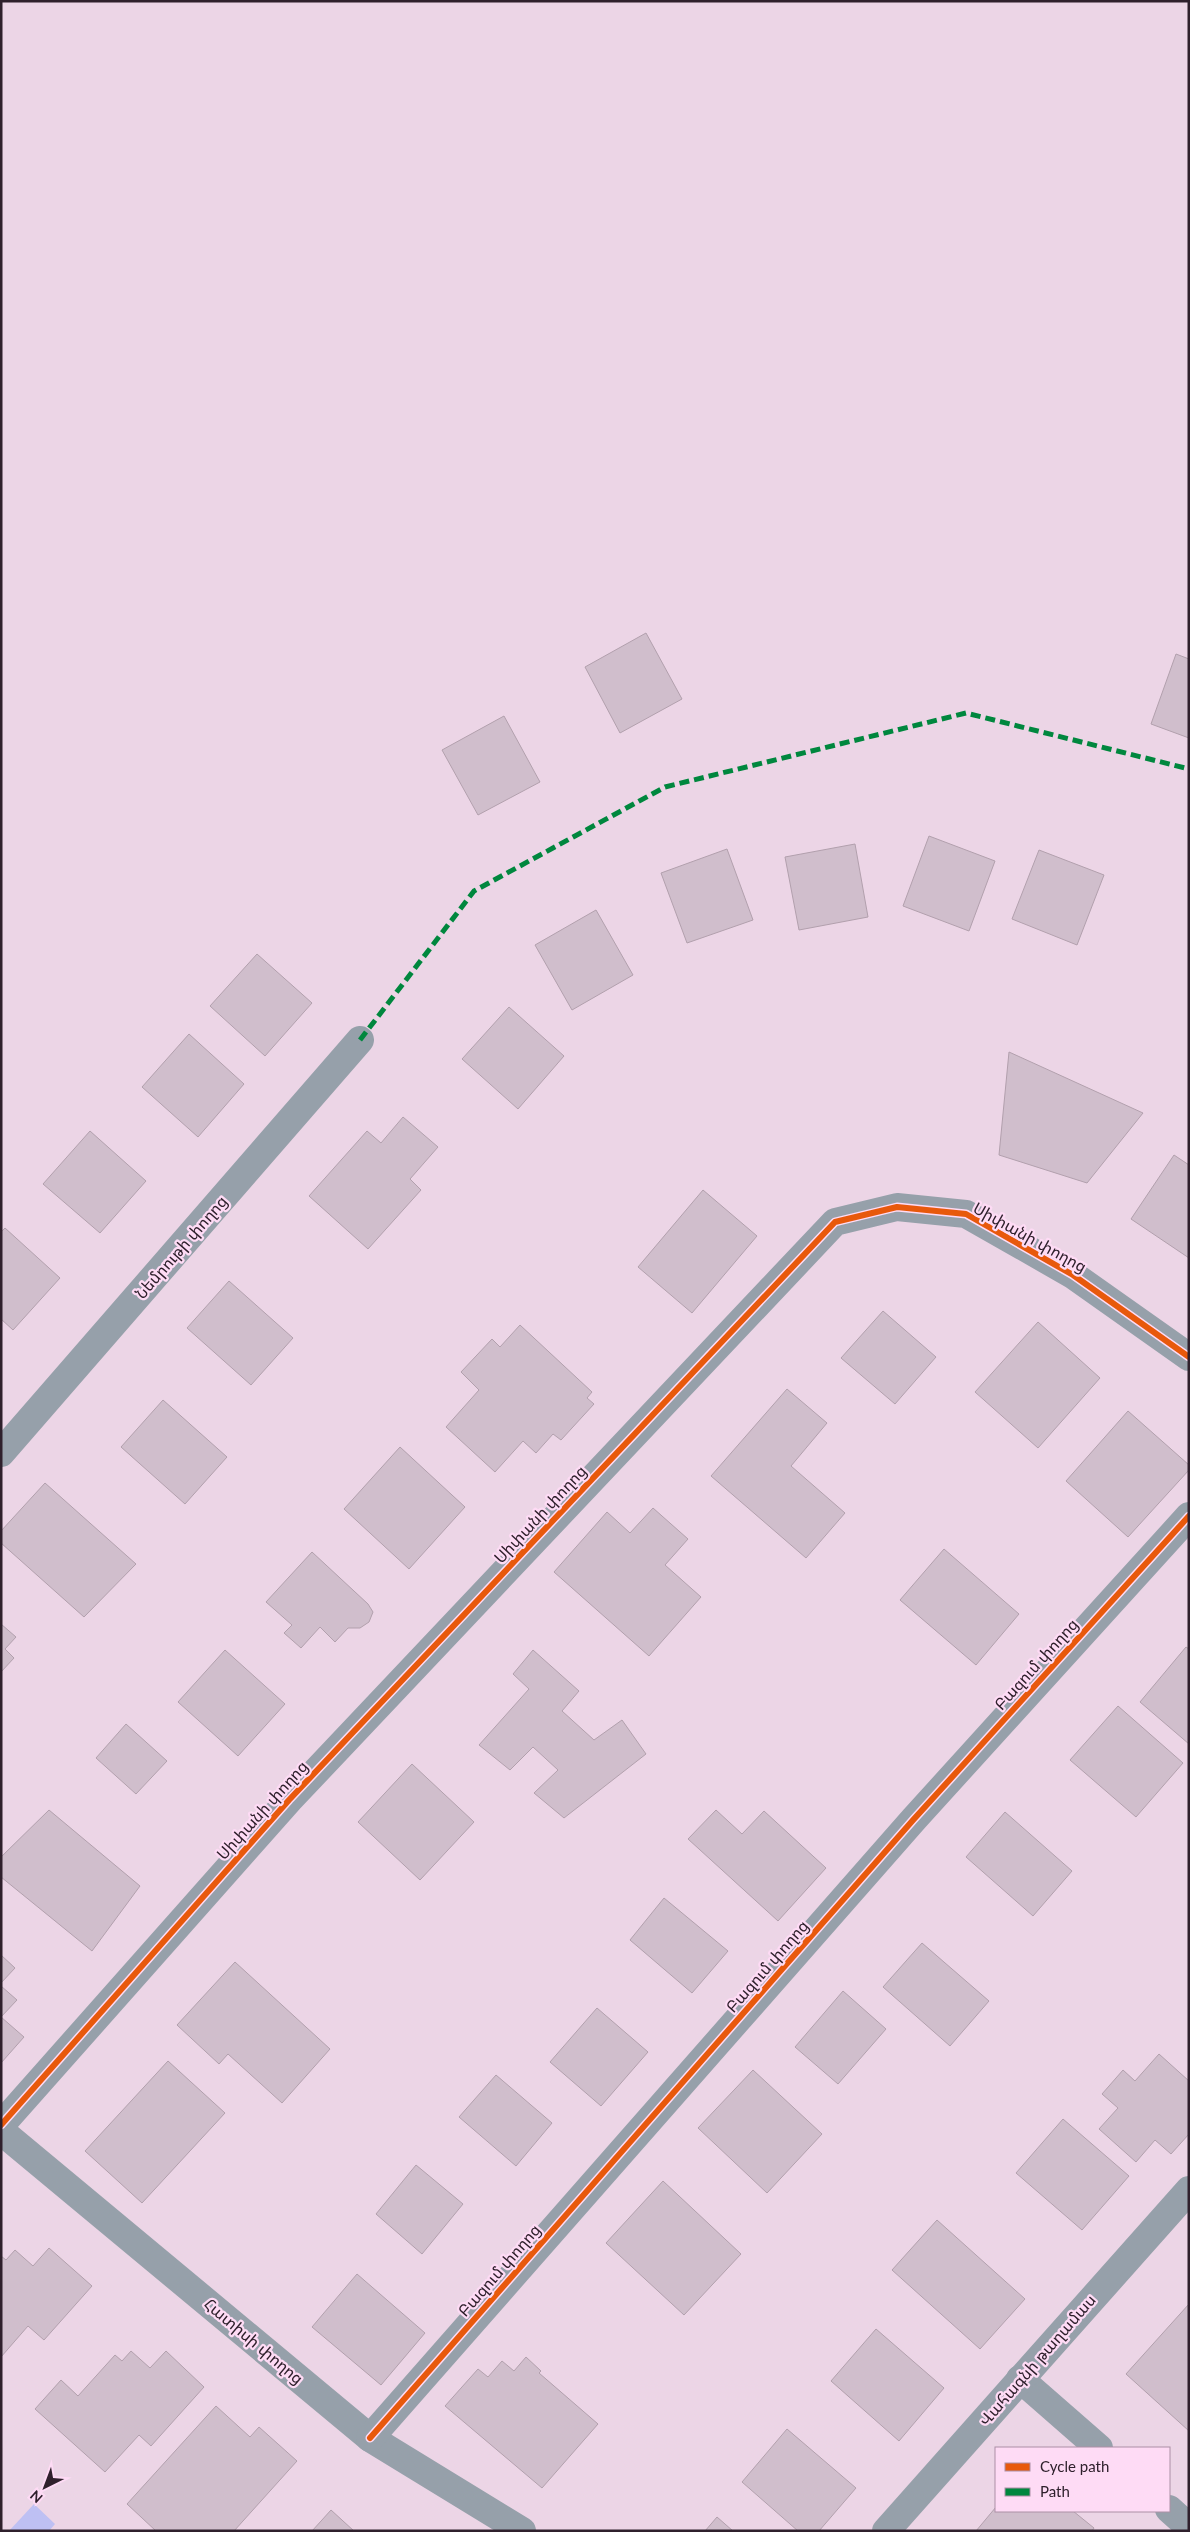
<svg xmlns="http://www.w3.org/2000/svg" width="1190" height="2532" viewBox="0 0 1190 2532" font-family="Lato,'Noto Sans Armenian',sans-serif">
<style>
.water{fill:#bec0f3}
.building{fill:#d0becc;stroke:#b2a0ad}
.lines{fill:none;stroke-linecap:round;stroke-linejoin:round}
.street{stroke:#96a0aa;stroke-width:28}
.quiet{stroke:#00873e;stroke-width:5;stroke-dasharray:10 5;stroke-linecap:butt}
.cycleway-casing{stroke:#fedbf5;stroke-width:9}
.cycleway{stroke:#e8590c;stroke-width:6}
.labels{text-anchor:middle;stroke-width:4.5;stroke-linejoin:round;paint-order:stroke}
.street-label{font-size:16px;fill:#2f202c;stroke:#fedbf5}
</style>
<rect width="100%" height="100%" fill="#ecd5e6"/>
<polygon class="water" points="34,2504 55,2524 49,2531 9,2531"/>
<g class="building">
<polygon points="646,633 682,699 620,733 585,667"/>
<polygon points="1176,654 1189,659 1189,738 1151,724"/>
<polygon points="504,716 540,782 478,815 442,750"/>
<polygon points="929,836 995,861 969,931 903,906"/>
<polygon points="855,844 868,917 799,930 785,857"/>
<polygon points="727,849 753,920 687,943 661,873"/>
<polygon points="1039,850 1104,875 1077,945 1012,919"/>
<polygon points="596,910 633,975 572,1010 535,945"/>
<polygon points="257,954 312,1003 265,1056 210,1006"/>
<polygon points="509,1007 564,1056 518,1109 462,1059"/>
<polygon points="189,1034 244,1084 198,1137 142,1087"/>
<polygon points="1009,1052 1143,1113 1087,1183 999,1155"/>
<polygon points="403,1117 438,1147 410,1179 421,1190 368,1249 309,1196 367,1131 381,1143"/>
<polygon points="90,1131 146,1181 100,1233 43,1184"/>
<polygon points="1174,1155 1189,1165 1189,1258 1131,1219"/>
<polygon points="703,1190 757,1236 692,1313 638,1267"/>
<polygon points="5,1228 60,1278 13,1330 1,1319 1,1232"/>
<polygon points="229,1281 293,1338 251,1385 187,1328"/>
<polygon points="883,1311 936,1357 895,1404 841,1358"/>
<polygon points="1038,1322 1100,1378 1038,1448 975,1392"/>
<polygon points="520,1325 592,1392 587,1398 594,1404 561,1440 553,1434 536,1453 523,1441 495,1472 446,1427 479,1390 461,1372 492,1339 500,1347"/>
<polygon points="787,1389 827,1423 791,1466 845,1513 806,1558 711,1476"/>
<polygon points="163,1400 227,1457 185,1504 121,1447"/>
<polygon points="1128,1411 1189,1465 1189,1470 1128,1537 1066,1481"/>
<polygon points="400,1447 465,1507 409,1569 344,1509"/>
<polygon points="45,1483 136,1564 84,1617 1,1543 1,1531"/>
<polygon points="653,1508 688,1539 665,1565 701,1597 649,1656 554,1572 607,1512 630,1533"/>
<polygon points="944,1549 1019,1614 976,1665 900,1600"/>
<polygon points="312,1552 368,1604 373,1612 369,1622 360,1628 348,1628 335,1642 320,1627 301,1648 284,1633 292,1625 266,1602"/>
<polygon points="1,1624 16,1637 5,1649 14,1658 1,1672"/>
<polygon points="1186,1647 1189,1649 1189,1744 1140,1702"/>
<polygon points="225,1650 285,1704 238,1756 178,1702"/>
<polygon points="533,1650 579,1691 562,1711 594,1740 622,1720 646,1754 564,1818 534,1793 558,1770 533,1747 510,1770 479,1745 529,1689 513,1674"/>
<polygon points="1118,1706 1183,1763 1136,1817 1070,1760"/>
<polygon points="126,1724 167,1761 136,1794 96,1758"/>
<polygon points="412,1764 474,1822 420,1880 358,1822"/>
<polygon points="49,1810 140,1886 92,1951 1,1877 1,1857"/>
<polygon points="716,1810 742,1834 764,1811 826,1868 778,1921 688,1839"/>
<polygon points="1005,1812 1072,1871 1033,1916 966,1857"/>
<polygon points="664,1898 728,1951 692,1993 630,1940"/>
<polygon points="922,1943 989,2001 950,2046 883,1987"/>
<polygon points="1,1955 15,1968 1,1983"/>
<polygon points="235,1962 330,2049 282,2103 228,2054 219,2064 177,2025"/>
<polygon points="1,1986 17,2000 1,2017"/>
<polygon points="843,1991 886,2029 838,2084 795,2047"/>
<polygon points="597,2008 648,2052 601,2106 550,2062"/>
<polygon points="1,2017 24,2037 1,2063"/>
<polygon points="1159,2054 1189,2081 1189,2134 1171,2154 1155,2140 1136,2162 1099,2129 1118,2108 1102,2094 1123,2070 1135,2081"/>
<polygon points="168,2061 225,2113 142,2203 85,2151"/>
<polygon points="753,2070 822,2134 767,2193 698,2128"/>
<polygon points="496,2075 552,2123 516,2166 459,2117"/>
<polygon points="1063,2119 1129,2176 1082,2230 1016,2173"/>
<polygon points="416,2165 463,2204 422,2254 376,2214"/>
<polygon points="663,2181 741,2254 684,2315 606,2243"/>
<polygon points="937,2220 1025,2299 980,2349 892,2270"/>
<polygon points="49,2248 92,2286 44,2340 28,2326 1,2357 1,2256 6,2260 15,2250 33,2266"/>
<polygon points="357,2274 425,2333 381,2385 312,2327"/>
<polygon points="1189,2304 1189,2431 1126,2374"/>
<polygon points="876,2329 944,2388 899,2441 831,2381"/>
<polygon points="131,2351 150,2368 166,2351 204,2387 151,2446 139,2435 105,2472 35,2409 61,2380 78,2396 115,2355 122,2361"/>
<polygon points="526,2357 541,2371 539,2373 598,2424 542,2488 445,2406 478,2369 488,2377 502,2361 514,2371"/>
<polygon points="216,2406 250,2437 259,2427 297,2461 234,2531 156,2531 127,2504"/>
<polygon points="787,2429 856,2488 819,2531 798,2531 742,2482"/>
<polygon points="996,2507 996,2511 1073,2511 1094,2528 1092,2531 976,2531"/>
<polygon points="331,2510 354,2531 312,2531"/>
<polygon points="717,2517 733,2531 705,2531"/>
</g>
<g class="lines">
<g class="street">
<polyline points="1,1453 360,1040"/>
<polyline points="1,2125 289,1800 835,1222 897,1207 966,1214 1073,1275 1189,1357"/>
<polyline points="1,2131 370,2438 522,2531"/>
<polyline points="1020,2379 1099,2448"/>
<polyline points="370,2438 914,1819 1189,1516"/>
<polyline points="1169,2509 1189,2527"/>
<polyline points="886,2531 1189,2190"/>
</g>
<polyline class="quiet" points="360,1040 474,891 665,787 966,713 1189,769"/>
<g class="cycleway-casing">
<g id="cycleway">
<polyline points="1,2125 289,1800 835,1222 897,1207 966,1214 1073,1275 1189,1357"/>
<polyline points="370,2438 914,1819 1189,1516"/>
</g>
</g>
<use href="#cycleway" class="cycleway"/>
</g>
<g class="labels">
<g class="street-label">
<text transform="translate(1030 1237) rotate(29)" y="6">Սիփանի փողոց</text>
<text transform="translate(181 1247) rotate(-49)" y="6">Նեմրութի փողոց</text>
<text transform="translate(540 1514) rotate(-47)" y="6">Սիփանի փողոց</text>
<text transform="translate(1036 1664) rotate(-48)" y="6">Բազում փողոց</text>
<text transform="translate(262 1810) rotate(-48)" y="6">Սիփանի փողոց</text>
<text transform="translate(767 1966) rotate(-49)" y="6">Բազում փողոց</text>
<text transform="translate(499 2270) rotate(-49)" y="6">Բազում փողոց</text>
<text transform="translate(254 2341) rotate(40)" y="6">Հատիսի փողոց</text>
<text transform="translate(1037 2360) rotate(-49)" y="6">Վահագնի թաղամաս</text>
</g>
</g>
<rect width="1190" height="2532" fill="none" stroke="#2f202c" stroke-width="5"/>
<rect x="995" y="2447" width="175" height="65" fill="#fedbf5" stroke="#ab90a5"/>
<rect x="1005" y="2463" width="25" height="8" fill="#e8590c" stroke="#ab90a5"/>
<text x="1040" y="2472" font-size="15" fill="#2f202c">Cycle path</text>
<rect x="1005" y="2488" width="25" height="8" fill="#00873e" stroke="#ab90a5"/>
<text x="1040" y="2497" font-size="15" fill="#2f202c">Path</text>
<g transform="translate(45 2487) rotate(222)" stroke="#fedbf5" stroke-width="4" paint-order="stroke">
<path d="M0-4L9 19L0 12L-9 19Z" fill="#2f202c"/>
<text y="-8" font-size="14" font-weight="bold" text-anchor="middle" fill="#2f202c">N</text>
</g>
</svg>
